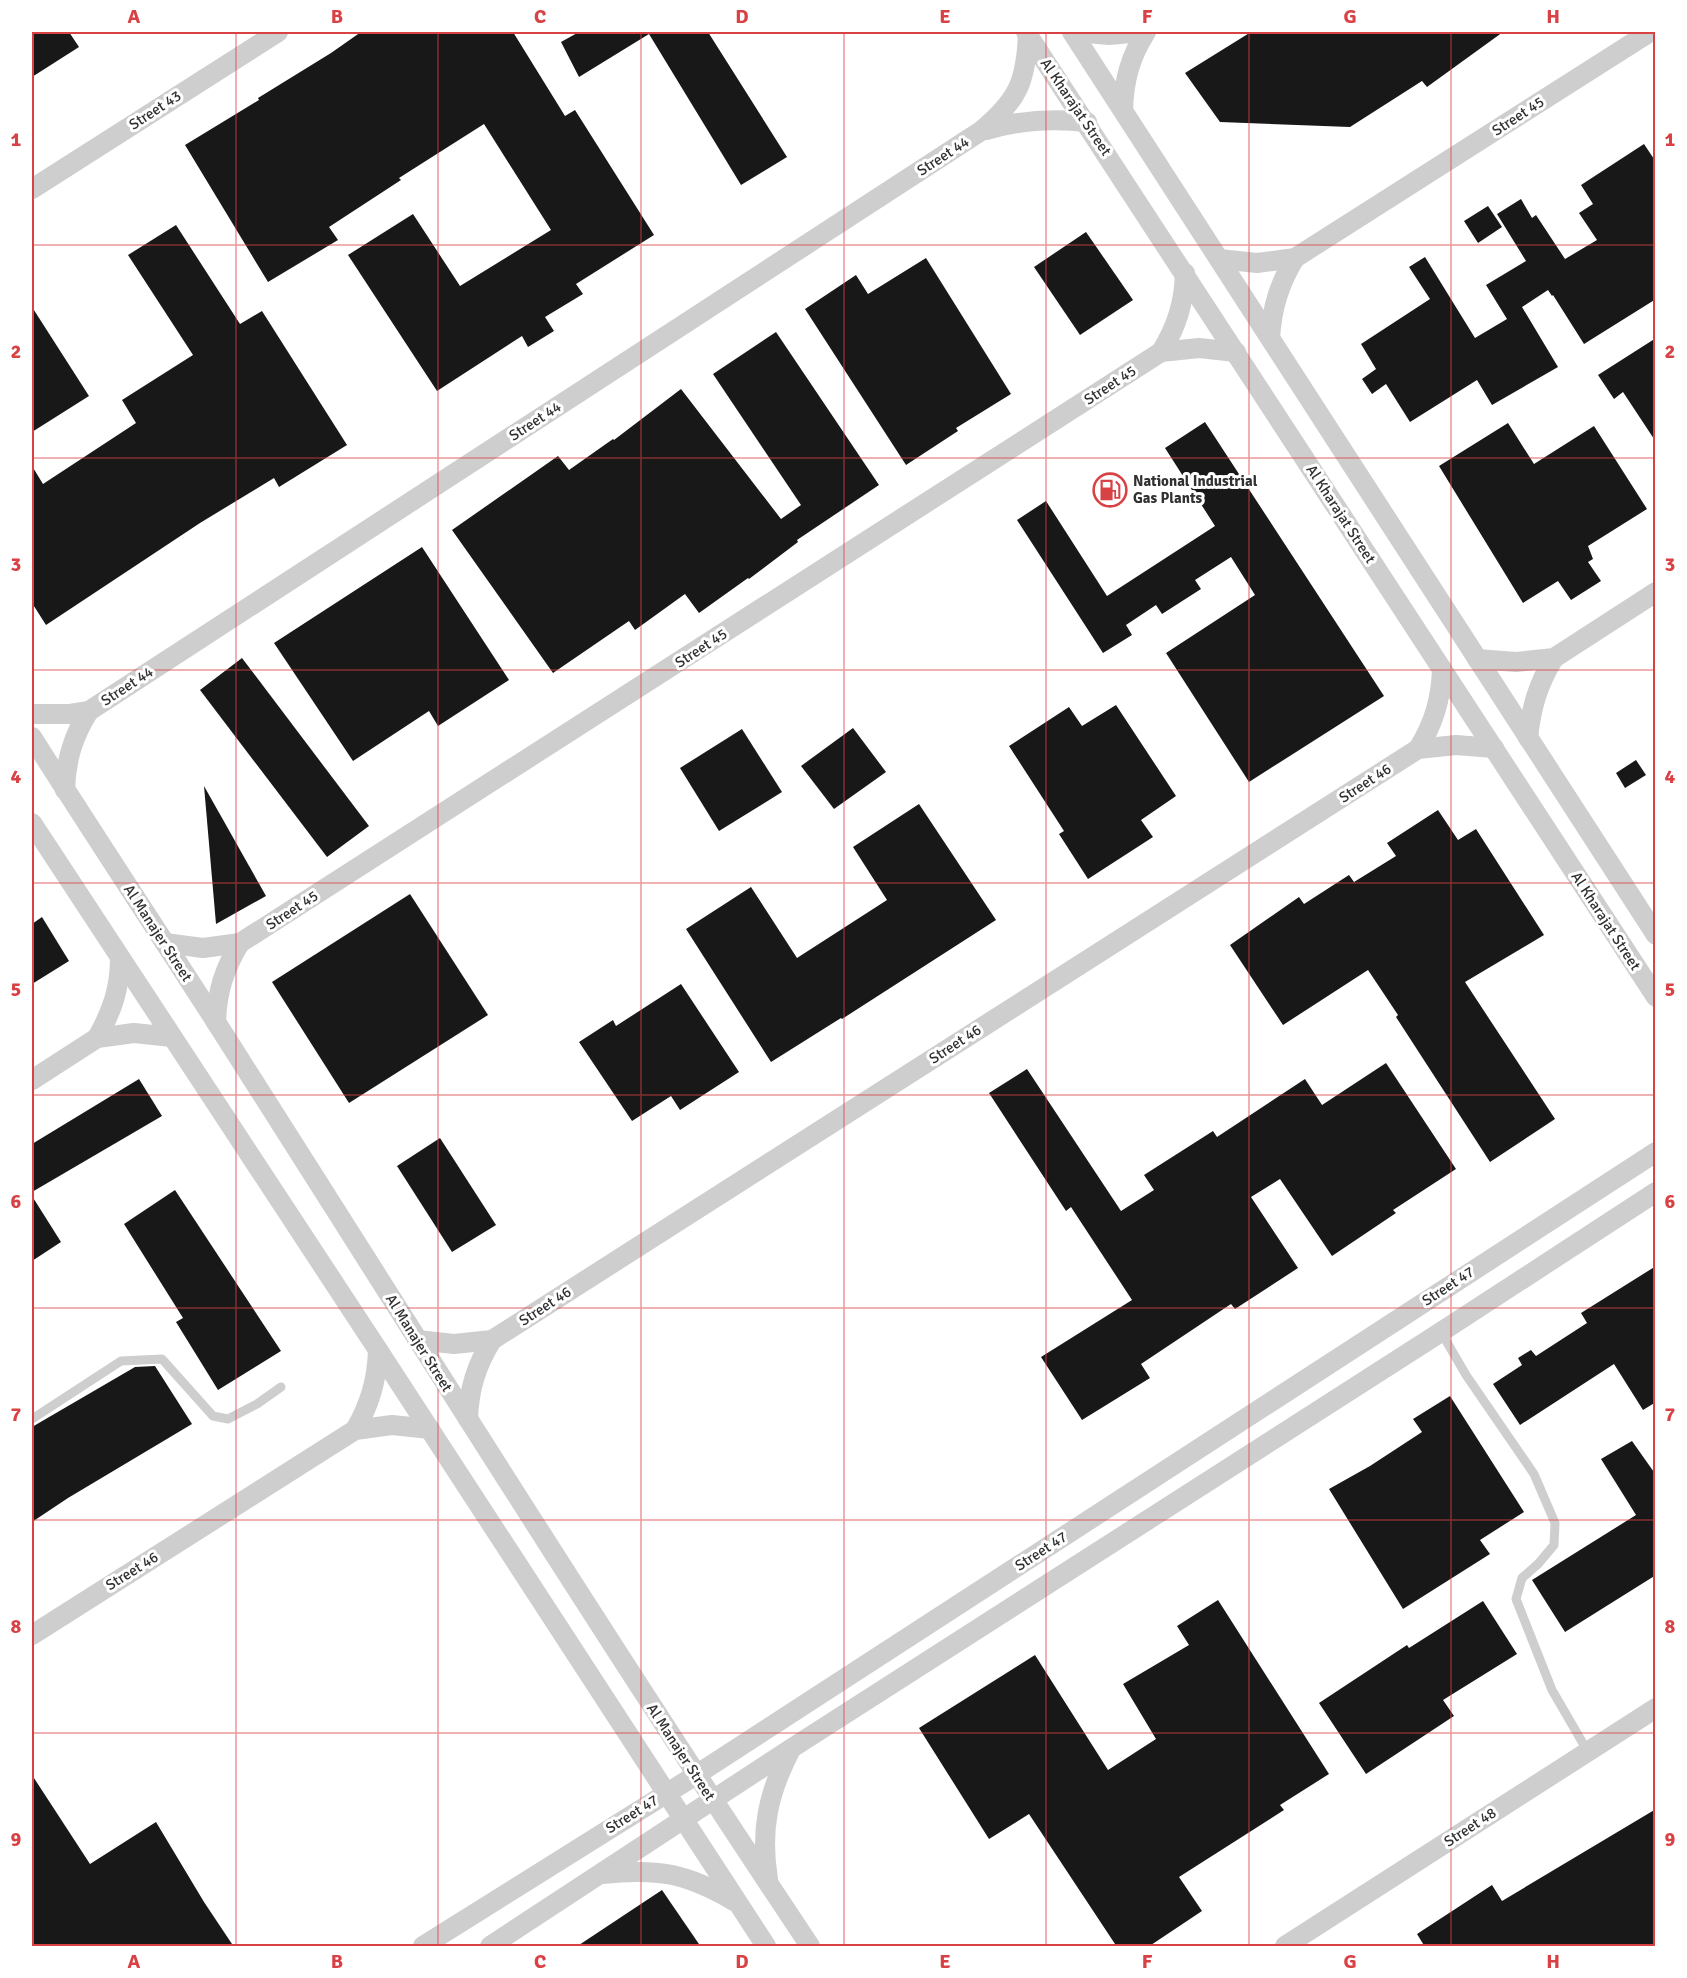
<svg xmlns="http://www.w3.org/2000/svg" width="1687" height="1978" viewBox="0 0 1687 1978" font-family="Signika,sans-serif">
<style>
.building{fill:#181818}
.lines{fill:none;stroke-linecap:round;stroke-linejoin:round}
.service{stroke:#cecece;stroke-width:9}
.minor{stroke:#cecece;stroke-width:20}
.grid{fill:none;stroke:#d84245;stroke-width:1.5;stroke-opacity:0.55}
.labels{text-anchor:middle;stroke-width:6;stroke-linejoin:round;paint-order:stroke}
.street-label{font-size:15px;fill:#313131;stroke:#fff}
.poi-label{font-size:15px;font-weight:bold;fill:#313131;stroke:#fff;text-anchor:start}
.neatline{fill:none;stroke:#d84245;stroke-width:2}
.grid-label{font-size:20px;text-anchor:middle;font-weight:bold;fill:#d84245}
</style>
<rect width="100%" height="100%" fill="#fff"/>
<g class="building">
<polygon points="32,32 69,32 79,47 32,77"/>
<polygon points="361,32 513,32 565,116 575,110 654,235 576,284 583,294 545,317 554,331 528,347 522,336 437,391 348,255 413,214 460,286 551,230 484,124 399,178 401,180 329,227 338,240 268,282 185,145 259,100 258,98 331,53"/>
<polygon points="579,32 708,32 787,157 741,185 649,34 579,77 561,42"/>
<polygon points="1251,32 1503,32 1427,87 1422,81 1350,127 1220,122 1185,73"/>
<polygon points="1644,144 1656,162 1656,299 1584,344 1553,295 1552,296 1548,290 1522,307 1558,367 1492,405 1477,380 1410,422 1386,384 1372,394 1362,379 1376,369 1361,344 1430,299 1409,267 1425,257 1475,338 1507,319 1486,285 1526,261 1497,214 1521,199 1532,218 1536,215 1565,259 1597,240 1579,213 1593,204 1581,185"/>
<polygon points="1488,206 1502,227 1478,243 1464,221"/>
<polygon points="176,225 240,324 262,311 347,445 279,487 274,478 200,523 46,625 32,603 32,466 43,484 136,423 122,400 193,355 128,255"/>
<polygon points="1086,232 1133,300 1080,335 1034,267"/>
<polygon points="926,258 1011,394 956,428 958,431 906,465 805,309 856,275 868,294"/>
<polygon points="32,307 89,396 32,432"/>
<polygon points="776,332 879,485 797,540 798,542 749,579 748,578 699,613 685,594 635,630 629,621 553,673 452,530 558,456 569,470 613,439 614,440 681,389 781,519 801,505 713,374"/>
<polygon points="1656,338 1656,442 1623,392 1614,399 1598,375"/>
<polygon points="1205,422 1384,696 1249,782 1166,653 1255,595 1231,557 1195,580 1201,589 1162,614 1156,605 1126,625 1132,635 1103,653 1017,520 1046,501 1107,596 1215,526 1165,448"/>
<polygon points="1508,423 1534,464 1594,426 1647,509 1588,546 1593,559 1588,562 1601,581 1571,600 1558,581 1523,603 1439,466"/>
<polygon points="422,547 509,680 438,726 429,711 353,761 274,643"/>
<polygon points="242,658 369,826 327,857 200,690"/>
<polygon points="1116,705 1176,796 1141,820 1153,837 1088,879 1059,834 1064,831 1009,746 1069,707 1082,726"/>
<polygon points="853,728 886,772 834,809 801,766"/>
<polygon points="742,729 782,792 719,831 680,768"/>
<polygon points="1636,760 1646,775 1625,788 1616,773"/>
<polygon points="204,786 266,896 216,924"/>
<polygon points="919,804 996,920 842,1019 841,1018 771,1062 686,929 751,887 797,958 887,900 853,847"/>
<polygon points="1438,810 1458,840 1476,829 1544,935 1465,982 1555,1119 1490,1162 1396,1017 1398,1015 1368,970 1283,1025 1230,945 1299,897 1304,904 1349,875 1354,882 1396,856 1387,843"/>
<polygon points="410,894 488,1015 349,1103 272,982"/>
<polygon points="42,917 69,961 32,984 32,924"/>
<polygon points="681,984 739,1072 680,1110 671,1096 632,1121 579,1042 613,1020 616,1026"/>
<polygon points="1386,1063 1456,1169 1393,1210 1396,1213 1332,1256 1280,1179 1251,1197 1298,1268 1235,1309 1231,1304 1141,1364 1150,1378 1082,1420 1041,1357 1132,1300 1071,1207 1066,1211 989,1093 1027,1069 1121,1211 1154,1190 1144,1175 1213,1131 1217,1137 1305,1079 1322,1105"/>
<polygon points="139,1079 162,1116 32,1192 32,1144"/>
<polygon points="440,1138 496,1225 452,1252 397,1166"/>
<polygon points="175,1190 281,1351 218,1390 176,1322 183,1318 124,1224"/>
<polygon points="32,1196 61,1242 32,1261"/>
<polygon points="1656,1266 1656,1402 1643,1410 1614,1364 1520,1425 1493,1384 1522,1365 1518,1358 1531,1350 1536,1356 1587,1323 1581,1313"/>
<polygon points="155,1366 192,1424 68,1498 32,1522 32,1427 135,1367"/>
<polygon points="1450,1396 1524,1512 1480,1540 1490,1554 1403,1609 1329,1489 1370,1466 1422,1432 1413,1419"/>
<polygon points="1632,1441 1656,1475 1656,1575 1565,1632 1532,1580 1636,1515 1601,1459"/>
<polygon points="1218,1600 1329,1774 1280,1805 1284,1810 1179,1877 1202,1911 1148,1947 1117,1947 1029,1814 989,1839 919,1728 1035,1655 1108,1770 1156,1739 1123,1684 1189,1645 1177,1626"/>
<polygon points="1483,1601 1517,1654 1443,1700 1454,1716 1366,1774 1319,1703 1407,1645 1409,1648"/>
<polygon points="32,1775 90,1864 156,1822 204,1902 234,1947 32,1947"/>
<polygon points="1656,1809 1656,1947 1425,1947 1417,1934 1492,1885 1502,1901"/>
<polygon points="662,1890 701,1947 576,1947"/>
</g>
<g class="lines">
<g class="service">
<polyline points="1441,1332 1466,1375 1534,1474 1555,1523 1554,1545 1538,1564 1522,1578 1516,1599 1552,1690 1588,1752"/>
<polyline points="32,1419 121,1361 162,1359 213,1416 228,1419 257,1404 281,1387"/>
</g>
<g class="minor">
<polyline points="1026,32 1656,997"/>
<polyline points="1072,32 1656,935"/>
<polyline points="1076,32 1109,35 1141,32"/>
<path d="M1123,110C1124,80 1130,57 1146,32"/>
<path d="M987,130C1020,120 1052,118 1087,122"/>
<polyline points="32,189 278,32"/>
<polyline points="1219,259 1257,263 1295,258 1650,32"/>
<path d="M1270,338C1272,308 1279,284 1295,258"/>
<path d="M1161,352C1177,326 1184,303 1185,273"/>
<polyline points="1477,659 1516,662 1554,658 1656,592"/>
<path d="M32,714H70L89,711L981,131C1018,100 1026,82 1028,34"/>
<path d="M32,737C92,832 155,927 216,1022C413,1331 607,1642 810,1946"/>
<path d="M1528,738C1531,708 1538,684 1554,658"/>
<path d="M1418,749C1434,723 1441,699 1442,669"/>
<path d="M65,790C66,760 73,736 89,711"/>
<polyline points="32,823 378,1350 766,1946"/>
<polyline points="165,943 203,948 240,943 1161,352 1199,348 1236,352"/>
<path d="M216,1022C217,992 224,969 240,943"/>
<path d="M97,1038C112,1011 120,989 120,958"/>
<polyline points="32,1080 97,1038 134,1033 172,1037"/>
<polyline points="417,1340 454,1344 492,1340 1418,749 1456,745 1494,748"/>
<path d="M468,1419C469,1389 476,1366 492,1340"/>
<path d="M355,1430C370,1404 377,1380 378,1350"/>
<polyline points="32,1635 355,1430 392,1425 430,1429"/>
<path d="M602,1874C658,1868 686,1873 734,1901"/>
<path d="M768,1879C760,1830 768,1793 791,1749"/>
<polyline points="423,1946 696,1775 1656,1152"/>
<polyline points="490,1946 792,1748 1441,1332 1656,1192"/>
<polyline points="1285,1946 1656,1708"/>
</g>
</g>
<path class="grid" d="M236,32V1946M438,32V1946M641,32V1946M844,32V1946M1046,32V1946M1249,32V1946M1451,32V1946M32,245H1656M32,458H1656M32,670H1656M32,883H1656M32,1095H1656M32,1308H1656M32,1520H1656M32,1733H1656"/>
<defs>
<g id="fuel-ring" transform="scale(1.725)"><circle r="9.5" fill="#fff" stroke="#d84245" stroke-width="1.5"/><path d="M-5.5-6h7V0h2V4h1.3V-2.5L3-4.5l.8-.8L6-3V5H2.5V1h-1V6h-7ZM-4.2-4.7v3.2H.2V-4.7Z" fill="#d84245"/></g>
</defs>
<g fill-rule="evenodd">
<use href="#fuel-ring" x="1110" y="490"/>
</g>
<g class="labels">
<g class="street-label">
<text transform="translate(1076 107) rotate(56)" y="5">Al Kharajat Street</text>
<text transform="translate(155 110) rotate(-33)" y="5">Street 43</text>
<text transform="translate(1518 116) rotate(-33)" y="5">Street 45</text>
<text transform="translate(943 156) rotate(-33)" y="5">Street 44</text>
<text transform="translate(1110 385) rotate(-33)" y="5">Street 45</text>
<text transform="translate(535 421) rotate(-33)" y="5">Street 44</text>
<text transform="translate(1341 514) rotate(57)" y="5">Al Kharajat Street</text>
<text transform="translate(701 648) rotate(-33)" y="5">Street 45</text>
<text transform="translate(127 686) rotate(-33)" y="5">Street 44</text>
<text transform="translate(1365 783) rotate(-33)" y="5">Street 46</text>
<text transform="translate(292 910) rotate(-33)" y="5">Street 45</text>
<text transform="translate(1606 921) rotate(57)" y="5">Al Kharajat Street</text>
<text transform="translate(158 933) rotate(57)" y="5">Al Manajer Street</text>
<text transform="translate(955 1044) rotate(-33)" y="5">Street 46</text>
<text transform="translate(1448 1286) rotate(-33)" y="5">Street 47</text>
<text transform="translate(545 1306) rotate(-33)" y="5">Street 46</text>
<text transform="translate(419 1343) rotate(58)" y="5">Al Manajer Street</text>
<text transform="translate(1041 1551) rotate(-33)" y="5">Street 47</text>
<text transform="translate(132 1571) rotate(-32)" y="5">Street 46</text>
<text transform="translate(681 1752) rotate(57)" y="5">Al Manajer Street</text>
<text transform="translate(632 1814) rotate(-32)" y="5">Street 47</text>
<text transform="translate(1470 1827) rotate(-33)" y="5">Street 48</text>
</g>
<g class="poi-label">
<text x="1133" y="486">National Industrial<tspan x="1133" dy="17">Gas Plants</tspan></text>
</g>
</g>
<rect width="1687" height="1978" fill="none" stroke="#ffffff" stroke-width="66"/>
<rect x="33" y="33" width="1621" height="1912" class="neatline"/>
<g class="grid-label">
<text x="134" y="23">A</text>
<text x="337" y="23">B</text>
<text x="540" y="23">C</text>
<text x="742" y="23">D</text>
<text x="945" y="23">E</text>
<text x="1147" y="23">F</text>
<text x="1350" y="23">G</text>
<text x="1553" y="23">H</text>
<text x="16" y="146">1</text>
<text x="1670" y="146">1</text>
<text x="16" y="358">2</text>
<text x="1670" y="358">2</text>
<text x="16" y="571">3</text>
<text x="1670" y="571">3</text>
<text x="16" y="783">4</text>
<text x="1670" y="783">4</text>
<text x="16" y="996">5</text>
<text x="1670" y="996">5</text>
<text x="16" y="1208">6</text>
<text x="1670" y="1208">6</text>
<text x="16" y="1421">7</text>
<text x="1670" y="1421">7</text>
<text x="16" y="1633">8</text>
<text x="1670" y="1633">8</text>
<text x="16" y="1846">9</text>
<text x="1670" y="1846">9</text>
<text x="134" y="1968">A</text>
<text x="337" y="1968">B</text>
<text x="540" y="1968">C</text>
<text x="742" y="1968">D</text>
<text x="945" y="1968">E</text>
<text x="1147" y="1968">F</text>
<text x="1350" y="1968">G</text>
<text x="1553" y="1968">H</text>
</g>
</svg>
